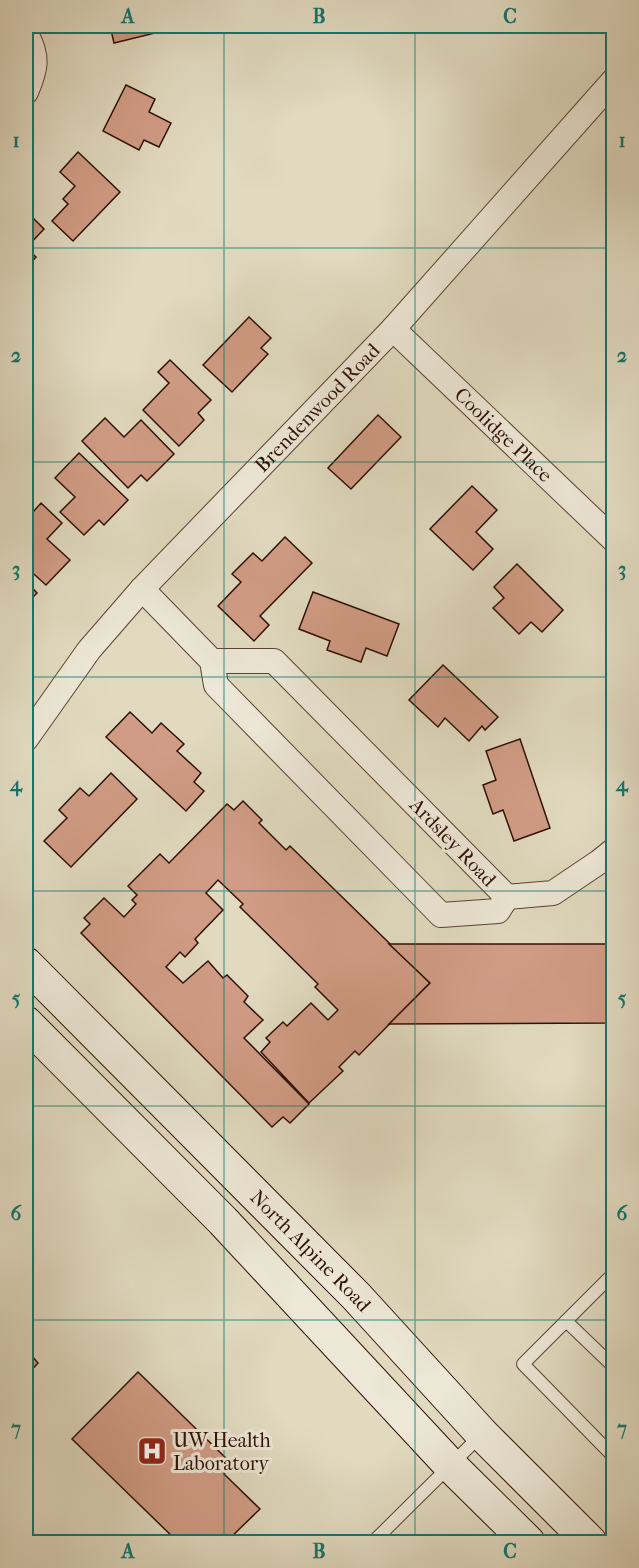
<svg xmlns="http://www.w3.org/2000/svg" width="639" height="1568" viewBox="0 0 639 1568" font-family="'IM FELL French Canon',serif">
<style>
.building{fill:#d19c85;stroke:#2e1003;stroke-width:1.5}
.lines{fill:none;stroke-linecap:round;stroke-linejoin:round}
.lane-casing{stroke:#5b4232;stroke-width:14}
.street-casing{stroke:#5b4232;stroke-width:26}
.secondary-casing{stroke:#2e1003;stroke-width:35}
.lane{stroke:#ece7d6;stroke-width:12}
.street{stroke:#ece7d6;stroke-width:24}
.secondary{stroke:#ece7d6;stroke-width:33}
.grid{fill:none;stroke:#0f766e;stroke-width:1.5;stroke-opacity:0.55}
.labels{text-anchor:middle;stroke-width:6;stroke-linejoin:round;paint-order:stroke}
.street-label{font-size:20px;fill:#2e1003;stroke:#ece7d6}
.poi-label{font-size:20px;fill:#2e1003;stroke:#ece7d6;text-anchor:start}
.neatline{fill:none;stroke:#0f766e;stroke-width:2}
.grid-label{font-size:20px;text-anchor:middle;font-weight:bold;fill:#0f766e}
</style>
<rect width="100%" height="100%" fill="#e1dac0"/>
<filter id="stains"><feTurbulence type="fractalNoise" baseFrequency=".00333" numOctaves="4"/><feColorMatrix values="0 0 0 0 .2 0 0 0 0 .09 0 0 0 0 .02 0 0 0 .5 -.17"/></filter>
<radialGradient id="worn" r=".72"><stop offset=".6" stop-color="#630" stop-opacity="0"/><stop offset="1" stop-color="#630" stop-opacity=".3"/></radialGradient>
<g class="building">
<polygon points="110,26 154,26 155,33 114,43"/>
<polygon points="126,85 155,99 149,112 171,123 159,147 144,140 139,150 103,131"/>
<polygon points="78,152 120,192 73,241 52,221 68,204 63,199 75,186 60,172"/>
<polygon points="26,211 44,229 26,248 36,257 26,268"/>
<polygon points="249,317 271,338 261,348 268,354 232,392 203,365"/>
<polygon points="170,360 211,400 198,413 204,420 179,446 143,410 169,383 158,372"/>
<polygon points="378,415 401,437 351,489 328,468"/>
<polygon points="105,418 124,437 141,420 174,454 147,481 141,475 128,488 82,441"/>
<polygon points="79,453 128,500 104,525 99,520 84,535 60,512 75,497 55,478"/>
<polygon points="472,486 497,510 476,532 493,549 473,570 430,529"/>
<polygon points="41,503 62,523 47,539 70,560 46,585 26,567 26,520"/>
<polygon points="285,537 312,563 260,616 269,625 254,641 218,606 241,582 232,574 253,553 262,561"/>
<polygon points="517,564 563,610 542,632 531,622 519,634 493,608 504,598 494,587"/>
<polygon points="26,581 37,593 26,604"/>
<polygon points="313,592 399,624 387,656 366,648 361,662 327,650 330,641 299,629"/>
<polygon points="443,665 498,717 485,730 482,726 469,741 445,718 438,727 409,700"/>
<polygon points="130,712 152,733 161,723 184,744 177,751 201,773 194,782 204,791 186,811 106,737"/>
<polygon points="520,739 550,828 514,841 503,810 493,814 483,785 496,780 486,751"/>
<polygon points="111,773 137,799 71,867 44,841 67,818 59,810 80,788 89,796"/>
<polygon points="243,801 262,820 259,823 286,850 290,846 430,983 359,1055 355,1051 339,1067 343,1071 309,1103 261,1052 270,1042 266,1038 283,1022 287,1026 311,1003 328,1020 338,1010 315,987 318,984 240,907 243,904 218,880 206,893 223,910 195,939 198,943 185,957 180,952 166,967 183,983 208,961 223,978 227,975 248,996 244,1002 263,1020 244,1038 309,1104 290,1123 283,1117 272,1127 81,933 90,924 84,918 104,898 124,917 136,904 132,900 137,895 128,886 160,854 169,863 227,804 234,810"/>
<polygon points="389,944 614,944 614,1023 389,1024 430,983"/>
<polygon points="26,1349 38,1363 30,1372 27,1369 26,1371"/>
<polygon points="138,1372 232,1464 224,1474 260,1509 226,1542 178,1542 72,1439"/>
</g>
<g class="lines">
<g class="lane-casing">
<g id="lane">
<polyline points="614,1273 523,1364 614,1457"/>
<polyline points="566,1321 614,1367"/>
<polyline points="373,1542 481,1435"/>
</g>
</g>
<g class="street-casing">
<g id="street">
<path d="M26,34C39,57 36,69 26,92"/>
<path id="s1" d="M393,329L614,540"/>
<polyline points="142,589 212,661 216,685 441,915 498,911 507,897 274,661 212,661"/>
<path id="s2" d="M26,739L89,650L142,589L393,329L614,80"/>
<polyline points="507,897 553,893 599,862 614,850"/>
</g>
</g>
<g class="secondary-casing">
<g id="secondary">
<path id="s3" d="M26,964L356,1296L482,1434L590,1542"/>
<polyline points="26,1023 223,1221 450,1465 528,1542"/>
</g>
</g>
<use href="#lane" class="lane"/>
<use href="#street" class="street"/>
<use href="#secondary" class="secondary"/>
</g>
<path class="grid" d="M224,26V1542M415,26V1542M26,248H614M26,462H614M26,677H614M26,891H614M26,1106H614M26,1320H614"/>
<defs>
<g id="hospital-square" transform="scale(1.5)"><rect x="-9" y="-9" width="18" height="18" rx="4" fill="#8f2418" stroke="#ece7d6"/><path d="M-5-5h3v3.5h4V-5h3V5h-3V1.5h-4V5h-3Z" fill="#fff"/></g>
</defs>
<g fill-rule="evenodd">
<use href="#hospital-square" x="152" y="1451"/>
</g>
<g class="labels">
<g class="street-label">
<text dy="7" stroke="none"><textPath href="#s2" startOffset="442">Brendenwood Road</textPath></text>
<text dy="7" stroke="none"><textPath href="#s1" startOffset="153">Coolidge Place</textPath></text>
<text transform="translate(453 842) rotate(46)" y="7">Ardsley Road</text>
<text dy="7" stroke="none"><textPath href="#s3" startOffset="404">North Alpine Road</textPath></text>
</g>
<g class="poi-label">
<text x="173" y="1447">UW Health<tspan x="173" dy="23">Laboratory</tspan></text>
</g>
</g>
<rect width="639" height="1568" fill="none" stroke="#e1dac0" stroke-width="66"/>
<rect x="33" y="33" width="573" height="1502" class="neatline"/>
<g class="grid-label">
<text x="128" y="23">A</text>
<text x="319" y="23">B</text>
<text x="510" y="23">C</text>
<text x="16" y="147">1</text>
<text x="622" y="147">1</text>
<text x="16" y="362">2</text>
<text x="622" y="362">2</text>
<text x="16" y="576">3</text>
<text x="622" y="576">3</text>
<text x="16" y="791">4</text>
<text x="622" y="791">4</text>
<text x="16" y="1005">5</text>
<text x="622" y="1005">5</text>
<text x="16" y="1220">6</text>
<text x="622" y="1220">6</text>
<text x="16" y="1435">7</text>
<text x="622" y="1435">7</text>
<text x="128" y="1558">A</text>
<text x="319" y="1558">B</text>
<text x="510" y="1558">C</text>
</g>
<rect width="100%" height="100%" filter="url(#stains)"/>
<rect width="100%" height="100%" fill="url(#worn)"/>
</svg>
